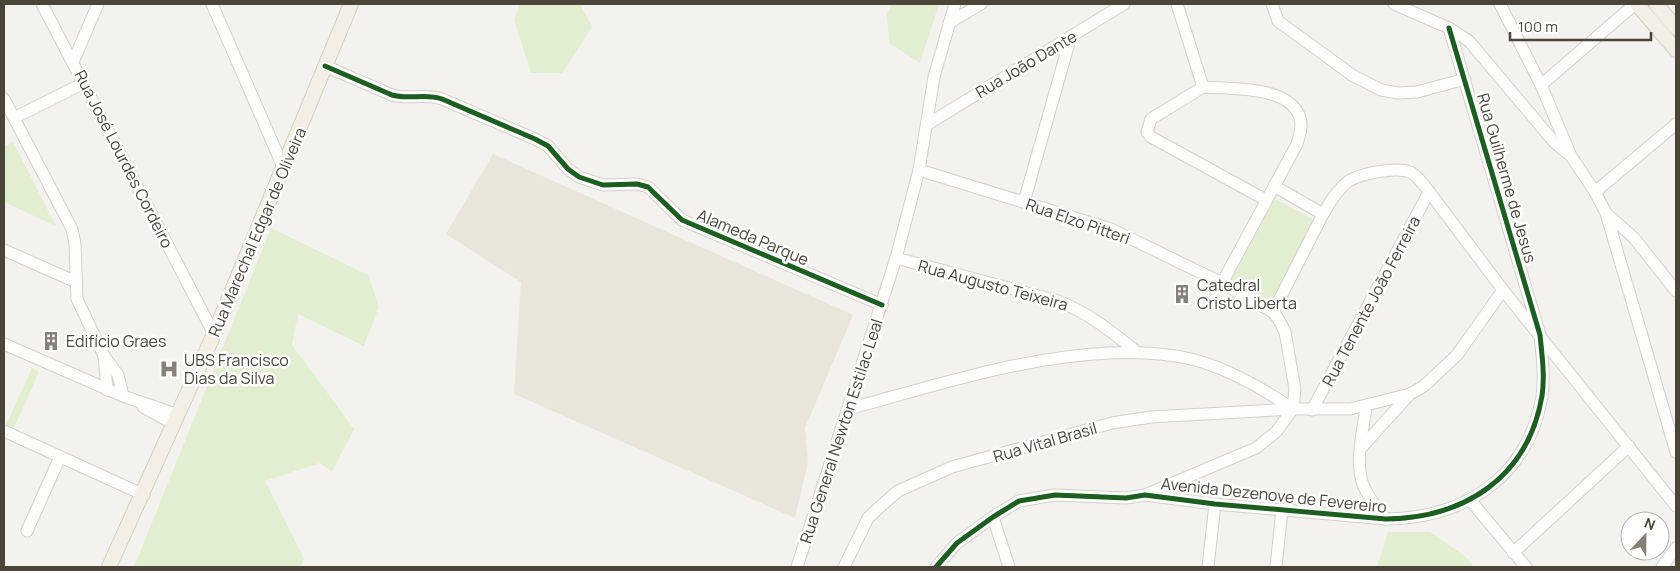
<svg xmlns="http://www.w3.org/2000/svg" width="1680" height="571" viewBox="0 0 1680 571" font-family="Manrope,sans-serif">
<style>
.education{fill:#eae5da}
.green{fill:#e1eecf}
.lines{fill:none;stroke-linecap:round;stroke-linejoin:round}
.minor-casing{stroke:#d2d0cb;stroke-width:13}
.major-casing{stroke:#d6cebb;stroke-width:16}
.minor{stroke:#fdfdfc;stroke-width:11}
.major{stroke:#f2efe6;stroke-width:14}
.cycleway-casing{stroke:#fff;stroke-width:8}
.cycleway{stroke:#1b5e20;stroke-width:5}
.labels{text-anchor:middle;stroke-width:5;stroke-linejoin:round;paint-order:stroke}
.street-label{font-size:16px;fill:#4b4439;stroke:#fff}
.poi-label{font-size:16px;fill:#4b4439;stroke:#fff;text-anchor:start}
</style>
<rect width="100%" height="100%" fill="#f4f2ee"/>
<polygon class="education" points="493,154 853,315 805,428 808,462 795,518 514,394 521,282 446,234"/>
<g class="green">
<polygon points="520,4 580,4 592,27 562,73 531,73 514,20"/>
<polygon points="892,4 939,4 920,63 889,43 887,14"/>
<polygon points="13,142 56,226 4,202 4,147"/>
<polygon points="1275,199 1313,219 1270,305 1230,282"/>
<polygon points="271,228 368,275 379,307 364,346 298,314 292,345 354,429 332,472 320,463 265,481 304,559 300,567 134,567"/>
<polygon points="32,368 39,372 14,428 6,425"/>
<polygon points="1388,532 1430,532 1466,557 1474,567 1377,567"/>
</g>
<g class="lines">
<g class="minor-casing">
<g id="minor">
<polyline points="42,4 214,334"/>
<polyline points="212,4 284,169"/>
<polyline points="1177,4 1203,87"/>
<polyline points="1272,4 1278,21 1352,75 1381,90 1398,93 1417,92 1465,79"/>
<polyline points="1394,4 1449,28 1469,41 1554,142 1571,156"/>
<polyline points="1500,4 1541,85 1571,156 1595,192 1606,213 1676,452"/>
<polyline points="949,23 981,4"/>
<polyline points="73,62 98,4"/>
<path d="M325,66L392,95C409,100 425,93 442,99L535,139L548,146L568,169L579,177L603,185L637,184L648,187L682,220L882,305"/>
<polyline points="1541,85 1635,4"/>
<path d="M1203,87C1230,89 1290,85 1300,118C1303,127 1299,136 1297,144L1222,283"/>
<polyline points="1203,87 1151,119 1147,132 1151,137 1266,200"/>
<polyline points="4,99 72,229 75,244 77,299 104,356 118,375 123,396"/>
<polyline points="14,118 84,83"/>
<polyline points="928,124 1124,4"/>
<polyline points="919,170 1111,229 1222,283 1273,312 1279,320 1285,332 1295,389 1293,409 1276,432 1256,448 1147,494"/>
<polyline points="1274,186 1323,214"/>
<polyline points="1595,192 1676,124"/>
<polyline points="1024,202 1071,36"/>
<polyline points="1606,213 1634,238 1676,291"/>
<polyline points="4,250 76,282"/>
<path d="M896,258L1058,301C1089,313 1112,332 1137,352"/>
<path d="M1273,312L1323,214C1330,202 1336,192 1346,183C1358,173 1396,167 1410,172C1416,175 1420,180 1424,185L1503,290L1676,506"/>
<polyline points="4,344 123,396 178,415"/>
<polyline points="104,356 107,390"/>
<polyline points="143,407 174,424"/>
<path d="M1366,407C1363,431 1354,464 1364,487C1369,499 1378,509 1386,519"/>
<path d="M848,409C950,382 1086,335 1191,359C1228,368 1262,388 1293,409"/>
<polyline points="1312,410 1429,192"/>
<polyline points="4,431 144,495"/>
<polyline points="1361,448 1410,394"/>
<polyline points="1470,500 1526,567"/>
<polyline points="993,517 1009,567"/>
<polyline points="27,531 60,457"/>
<polyline points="1513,553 1629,446"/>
<polyline points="797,567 896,258 919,170 934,77 955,4"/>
<polyline points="844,567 868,518 882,505 898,491 952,467 1112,423 1151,417 1293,409 1350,409 1410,394 1424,386 1457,355 1503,290"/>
<path d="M936,567L957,543L993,517L1019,501L1055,495L1126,498L1145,495L1215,504L1386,519C1464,518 1528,478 1542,396C1545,376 1542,355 1540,335L1449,28"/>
<polyline points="1208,567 1215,504"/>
<polyline points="1276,567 1282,509"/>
<polyline points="1662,567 1676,548"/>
</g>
</g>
<g class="major-casing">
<g id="major">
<polyline points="1637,4 1676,50"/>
<polyline points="1656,4 1676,28"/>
<polyline points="109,567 214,334 351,4"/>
</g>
</g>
<use href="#minor" class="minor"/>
<use href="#major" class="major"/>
<g class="cycleway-casing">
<g id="cycleway">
<path d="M325,66L392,95C409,100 425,93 442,99L535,139L548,146L568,169L579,177L603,185L637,184L648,187L682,220L882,305"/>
<path d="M936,567L957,543L993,517L1019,501L1055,495L1126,498L1145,495L1215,504L1386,519C1464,518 1528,478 1542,396C1545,376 1542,355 1540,335L1449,28"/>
</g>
</g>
<use href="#cycleway" class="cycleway"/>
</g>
<defs>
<g id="building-bare" transform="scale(1.5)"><path d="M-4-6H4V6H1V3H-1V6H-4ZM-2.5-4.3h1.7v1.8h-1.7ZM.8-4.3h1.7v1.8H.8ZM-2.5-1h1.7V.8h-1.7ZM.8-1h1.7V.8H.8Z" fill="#868178" stroke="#fff" stroke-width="2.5" paint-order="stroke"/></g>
<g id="hospital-bare" transform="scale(1.5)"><path d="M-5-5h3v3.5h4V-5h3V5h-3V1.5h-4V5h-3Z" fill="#868178" stroke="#fff" stroke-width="2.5" paint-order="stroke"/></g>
</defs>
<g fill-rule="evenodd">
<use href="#building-bare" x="1182" y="294"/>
<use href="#building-bare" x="51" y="341"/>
<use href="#hospital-bare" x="169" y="369"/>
</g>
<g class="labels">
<g class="street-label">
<text transform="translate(1026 64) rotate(-31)" y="6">Rua João Dante</text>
<text transform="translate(124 159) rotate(63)" y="6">Rua José Lourdes Cordeiro</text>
<text transform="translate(1507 178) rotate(74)" y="6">Rua Guilherme de Jesus</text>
<text transform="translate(1078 221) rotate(19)" y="6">Rua Elzo Pitteri</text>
<text transform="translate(257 232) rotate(-67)" y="6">Rua Marechal Edgar de Oliveira</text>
<text transform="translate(753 237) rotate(23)" y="6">Alameda Parque</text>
<text transform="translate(993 285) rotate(15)" y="6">Rua Augusto Teixeira</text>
<text transform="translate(1371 301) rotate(-62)" y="6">Rua Tenente João Ferreira</text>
<text transform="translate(841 431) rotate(-72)" y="6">Rua General Newton Estilac Leal</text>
<text transform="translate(1045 442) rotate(-16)" y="6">Rua Vital Brasil</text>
<text transform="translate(1274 495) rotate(6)" y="6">Avenida Dezenove de Fevereiro</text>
</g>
<g class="poi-label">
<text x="1197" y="291">Catedral<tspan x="1197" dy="18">Cristo Liberta</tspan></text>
<text x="66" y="347">Edifício Graes</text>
<text x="184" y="366">UBS Francisco<tspan x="184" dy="18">Dias da Silva</tspan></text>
</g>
</g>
<rect width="1680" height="571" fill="none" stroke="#4b4439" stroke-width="10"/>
<g transform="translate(1645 536) rotate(22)"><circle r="24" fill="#ffffff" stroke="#b7b4b0"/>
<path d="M0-4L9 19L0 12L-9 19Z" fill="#868178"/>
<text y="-8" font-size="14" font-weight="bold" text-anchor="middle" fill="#4b4439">N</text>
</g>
<path d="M1510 32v8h141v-8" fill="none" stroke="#4b4439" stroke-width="2.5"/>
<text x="1518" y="32" font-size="15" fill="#4b4439" stroke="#ffffff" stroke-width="4" paint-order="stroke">100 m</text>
</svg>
